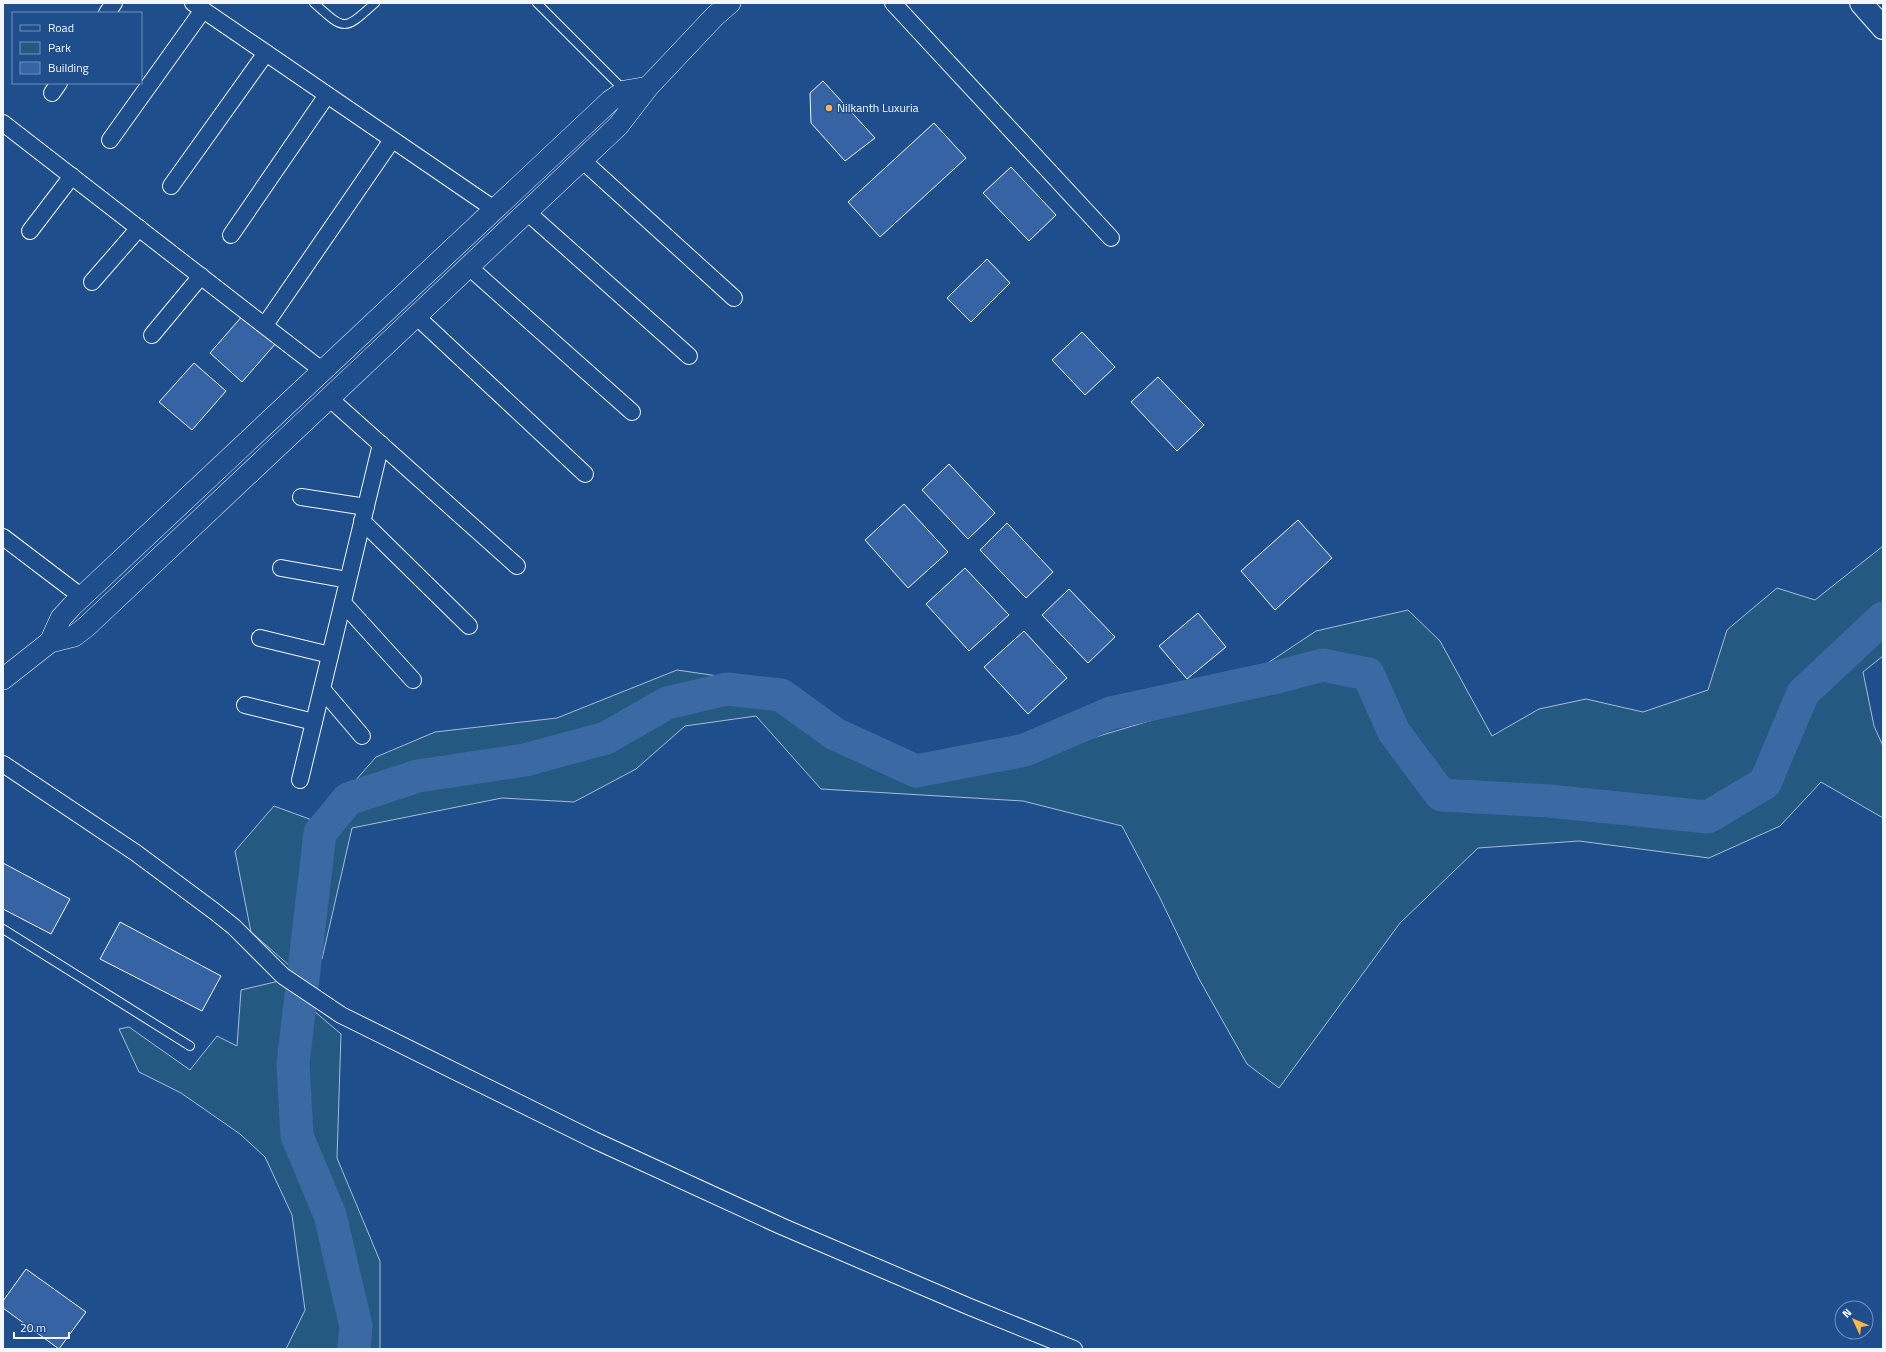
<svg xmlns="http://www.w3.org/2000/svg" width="1886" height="1352" viewBox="0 0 1886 1352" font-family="'Titillium Web',sans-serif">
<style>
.green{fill:#245a82;stroke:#a8bbd7}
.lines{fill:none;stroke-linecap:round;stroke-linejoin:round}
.river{stroke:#3b69a3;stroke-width:33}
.building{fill:#3563a3;stroke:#f2f6ff}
.service-casing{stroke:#f2f6ff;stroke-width:10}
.minor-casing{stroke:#f2f6ff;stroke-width:18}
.tertiary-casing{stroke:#f2f6ff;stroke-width:22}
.secondary-casing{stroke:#f2f6ff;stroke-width:24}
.service{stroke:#1f4e8c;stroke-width:8}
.minor{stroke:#1f4e8c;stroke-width:16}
.tertiary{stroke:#1f4e8c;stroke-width:21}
.secondary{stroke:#1f4e8c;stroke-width:22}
.poi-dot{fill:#ffb74d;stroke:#1f4e8c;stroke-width:1.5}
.labels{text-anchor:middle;stroke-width:3;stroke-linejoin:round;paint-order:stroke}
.poi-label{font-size:12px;fill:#f2f6ff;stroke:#1f4e8c;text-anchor:start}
</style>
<rect width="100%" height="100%" fill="#1f4e8c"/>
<g class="green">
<polygon points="1883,546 1883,656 1863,672 1874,726 1883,746 1883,818 1821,782 1780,826 1709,858 1579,841 1478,848 1400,923 1279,1088 1247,1064 1199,979 1160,898 1122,826 1023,801 821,789 756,716 685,726 636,769 574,802 502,798 352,828 322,959 291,967 251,932 235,851 274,806 312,820 327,813 376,757 435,732 557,718 677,670 772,684 828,748 913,779 977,768 1089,739 1206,704 1316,631 1408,610 1440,641 1492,736 1539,709 1586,699 1643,712 1708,690 1727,630 1777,588 1815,600"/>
<polygon points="279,981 341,1034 337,1158 380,1261 380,1349 286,1349 305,1310 292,1215 265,1157 240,1134 181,1093 139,1072 119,1029 129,1027 190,1070 217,1036 237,1046 241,990"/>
</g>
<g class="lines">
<polyline class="river" points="354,1349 356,1326 330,1215 297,1136 293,1064 320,833 348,799 418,776 525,760 606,738 667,703 727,689 781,695 835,734 916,771 1025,750 1111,713 1277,677 1323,665 1368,674 1394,732 1441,795 1549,801 1708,817 1765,783 1803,693 1883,618"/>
</g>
<g class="building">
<polygon points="823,81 875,138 845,161 811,123 810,93"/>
<polygon points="934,123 966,158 880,237 848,202"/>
<polygon points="1011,167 1056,215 1029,241 983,193"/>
<polygon points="987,259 1010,283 971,322 947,298"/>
<polygon points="244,314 276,343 242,382 210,353"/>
<polygon points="1082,332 1115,367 1085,395 1052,360"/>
<polygon points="194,363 226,391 192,430 159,402"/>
<polygon points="1158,377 1204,425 1177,451 1131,402"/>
<polygon points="949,464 995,513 968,539 922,490"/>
<polygon points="904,504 948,552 908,588 865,540"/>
<polygon points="1298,520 1332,558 1275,610 1241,571"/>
<polygon points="1007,523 1053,572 1026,598 980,550"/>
<polygon points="965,568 1009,615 969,651 926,604"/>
<polygon points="1069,589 1115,637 1088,663 1042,615"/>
<polygon points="1198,613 1226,647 1187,679 1159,646"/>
<polygon points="1024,631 1067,678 1028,714 984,667"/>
<polygon points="3,863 70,899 51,934 3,909"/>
<polygon points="120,922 221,976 202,1011 100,959"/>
<polygon points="26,1269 86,1312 59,1349 3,1308 3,1301"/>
</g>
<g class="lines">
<g class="service-casing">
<g id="service">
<path d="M314,3C345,31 344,31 375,3"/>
<polyline points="537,3 624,90"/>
<polyline points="3,929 190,1046"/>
</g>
</g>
<g class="minor-casing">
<g id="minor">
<polyline points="193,3 494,209"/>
<polyline points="893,3 1111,238"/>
<polyline points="107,13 114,3"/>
<polyline points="52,93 59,83"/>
<polyline points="3,123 323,371"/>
<polyline points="110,140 203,10"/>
<polyline points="582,160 734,298"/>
<polyline points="171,186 266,53"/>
<polyline points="527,212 689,356"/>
<polyline points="30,231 72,176"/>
<polyline points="231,235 327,95"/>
<polyline points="469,267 632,412"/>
<polyline points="92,282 139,228"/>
<polyline points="416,316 585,474"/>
<polyline points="265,325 392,140"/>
<polyline points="152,335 201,276"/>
<polyline points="329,398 517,566"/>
<polyline points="301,497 366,507"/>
<polyline points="362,521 469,626"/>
<polyline points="3,537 82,597"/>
<polyline points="281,568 348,580"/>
<polyline points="343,603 413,680"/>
<polyline points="260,638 330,655"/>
<polyline points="322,689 362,736"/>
<polyline points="245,705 314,722"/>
<polyline points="3,764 136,853 214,911 234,927 283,976 341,1015 594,1140 781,1226 970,1307 1074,1349"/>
<polyline points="300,780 381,444"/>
</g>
</g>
<g class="tertiary-casing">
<g id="tertiary">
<polyline points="50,642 61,618 72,606 610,101 625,91 648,87"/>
<polyline points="3,679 50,642 74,636 86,627 618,126 648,87 715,16 730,3"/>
</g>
</g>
<g class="secondary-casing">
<polyline id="secondary" points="1861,3 1883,28"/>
</g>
<use href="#service" class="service"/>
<use href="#minor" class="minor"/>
<use href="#tertiary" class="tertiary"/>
<use href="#secondary" class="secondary"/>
</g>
<circle class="poi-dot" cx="829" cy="108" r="4"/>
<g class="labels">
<g class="poi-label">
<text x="837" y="112">Nilkanth Luxuria</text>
</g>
</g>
<rect width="1886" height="1352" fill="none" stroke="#f2f6ff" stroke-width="8"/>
<rect x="12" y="12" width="130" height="72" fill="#1f4e8c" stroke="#7391ba"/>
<rect x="20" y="25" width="20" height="6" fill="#1f4e8c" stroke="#7391ba"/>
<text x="48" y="32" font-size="12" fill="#f2f6ff">Road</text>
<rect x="20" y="42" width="20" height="12" fill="#245a82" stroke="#7391ba"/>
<text x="48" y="52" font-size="12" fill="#f2f6ff">Park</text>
<rect x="20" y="62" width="20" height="12" fill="#3563a3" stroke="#7391ba"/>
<text x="48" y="72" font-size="12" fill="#f2f6ff">Building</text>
<g transform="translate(1854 1320) rotate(314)"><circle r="19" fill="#1f4e8c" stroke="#7391ba"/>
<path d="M0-3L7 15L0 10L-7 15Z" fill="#ffb74d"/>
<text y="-6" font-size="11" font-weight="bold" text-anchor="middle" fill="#f2f6ff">N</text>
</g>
<path d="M14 1332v6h55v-6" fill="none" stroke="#f2f6ff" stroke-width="2"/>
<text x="20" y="1332" font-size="12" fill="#f2f6ff" stroke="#1f4e8c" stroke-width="3" paint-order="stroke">20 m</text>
</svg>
